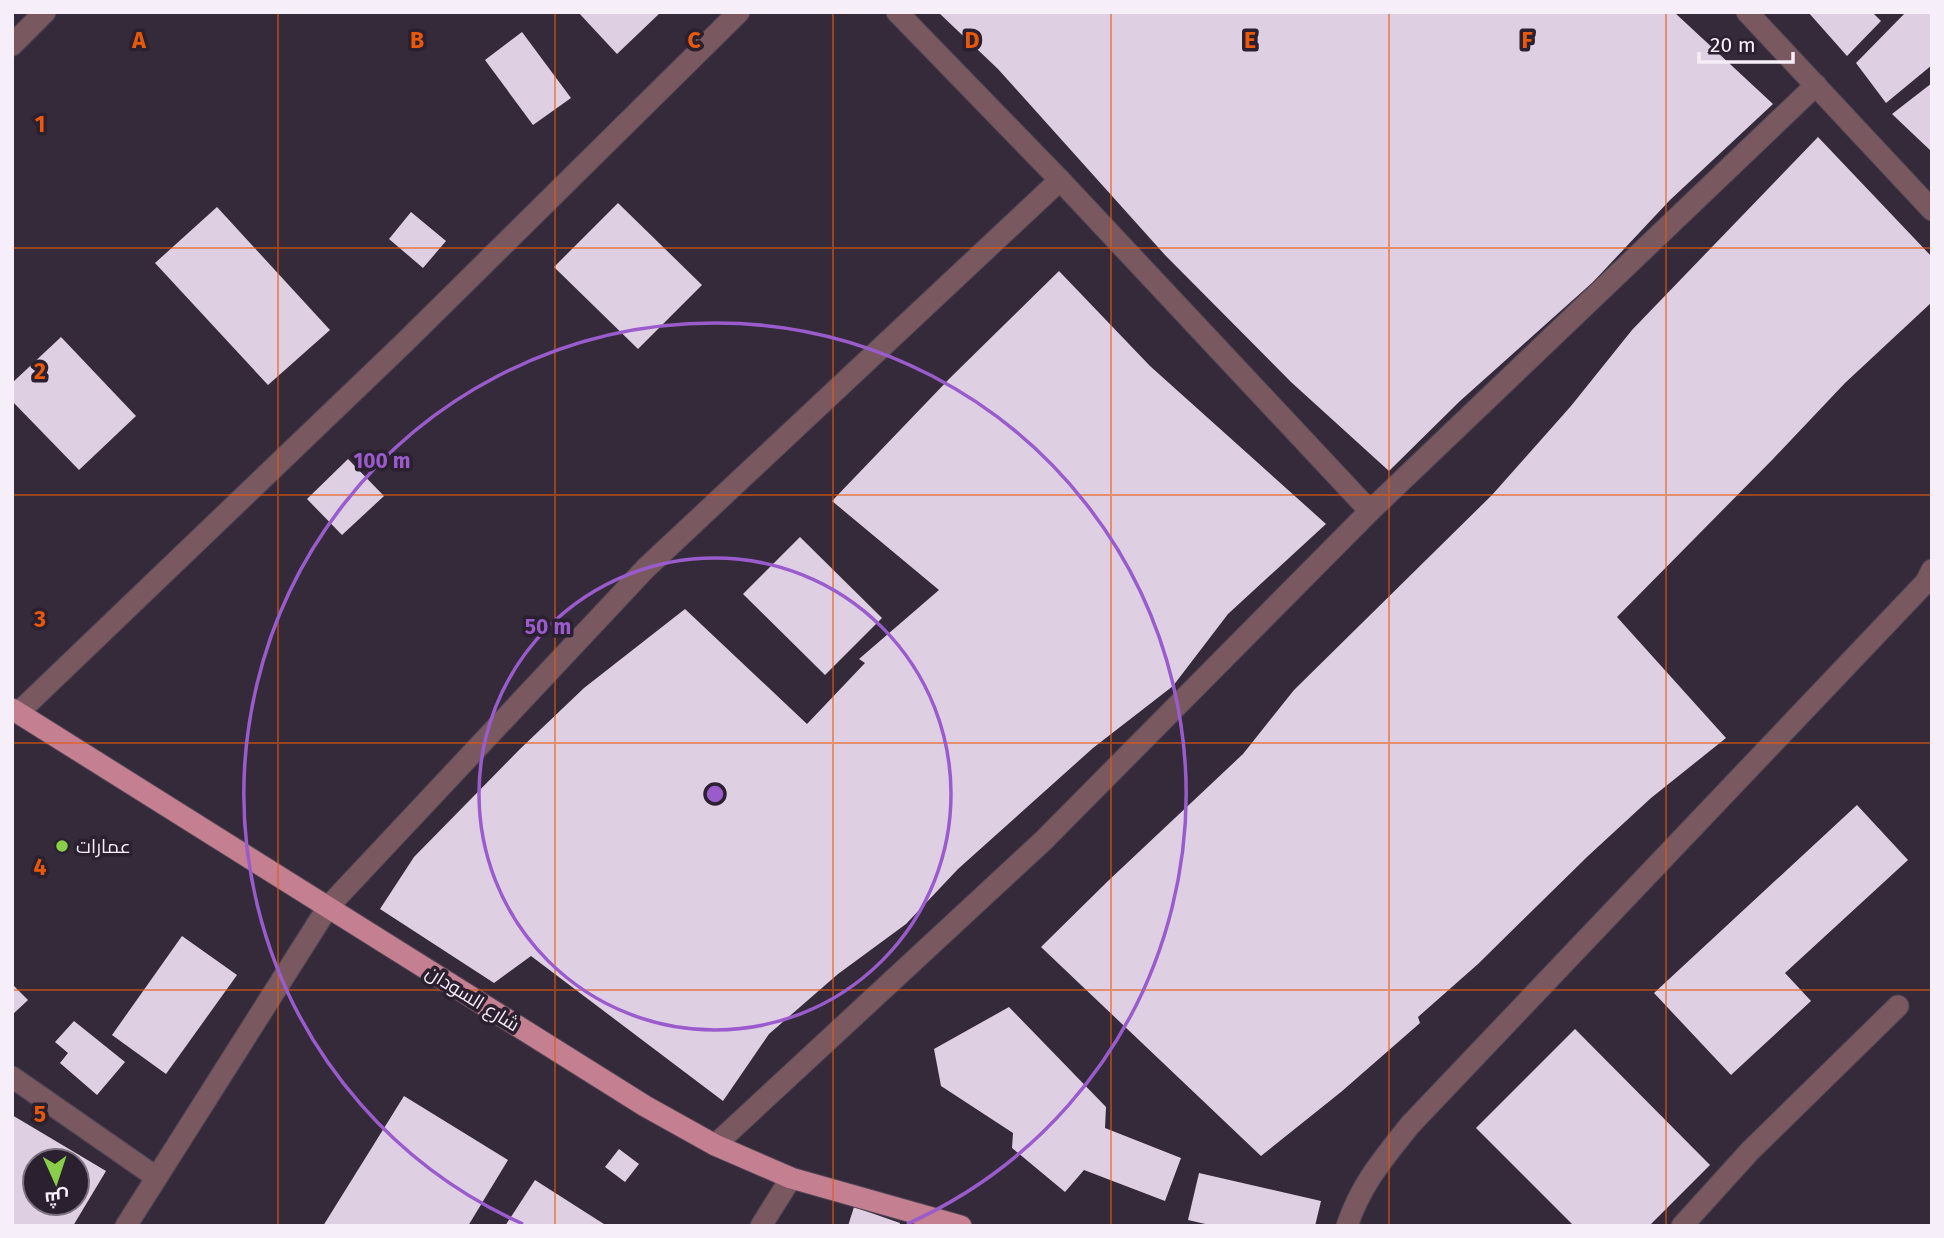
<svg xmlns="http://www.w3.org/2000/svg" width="1944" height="1238" viewBox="0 0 1944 1238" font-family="'Fira Sans',Cairo,sans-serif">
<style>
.building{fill:#dfcfe3;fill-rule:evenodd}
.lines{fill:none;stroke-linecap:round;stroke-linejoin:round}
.minor-casing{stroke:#504554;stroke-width:23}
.major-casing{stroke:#504554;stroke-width:23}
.minor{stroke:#7a5860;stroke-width:21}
.major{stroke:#c47f91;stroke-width:21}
.grid{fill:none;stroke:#e8590c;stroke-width:2;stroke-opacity:0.55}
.ring{fill:none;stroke:#9a5ccd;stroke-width:3.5}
.poi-dot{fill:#89ce48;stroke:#2b202f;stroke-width:2.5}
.labels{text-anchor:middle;stroke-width:7;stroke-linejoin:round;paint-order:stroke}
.poi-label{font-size:19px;fill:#f6eef8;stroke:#2b202f;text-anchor:start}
.street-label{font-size:19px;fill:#f6eef8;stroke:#2b202f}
.grid-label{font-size:23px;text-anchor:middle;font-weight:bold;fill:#e8590c;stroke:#2b202f;stroke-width:7;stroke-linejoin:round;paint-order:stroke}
.centre{fill:#9a5ccd;stroke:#2b202f;stroke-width:3.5}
.ring-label{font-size:21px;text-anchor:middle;font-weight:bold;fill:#9a5ccd;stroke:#2b202f;stroke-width:7;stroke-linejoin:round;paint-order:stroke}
</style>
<rect width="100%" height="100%" fill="#352a39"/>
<g class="building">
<polygon points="578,12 661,12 617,54"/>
<polygon points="938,12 1674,12 1773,104 1670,200 1593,282 1460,401 1389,471 1291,382 1165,255 998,69"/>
<polygon points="1808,12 1872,12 1881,21 1847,56"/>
<polygon points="1906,12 1932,12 1932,65 1886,103 1856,63"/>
<polygon points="522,32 571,98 533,125 485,60"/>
<polygon points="1932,83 1932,152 1892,114"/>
<polygon points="1818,137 1932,257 1932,302 1845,383 1773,459 1617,617 1726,738 1651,798 1588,856 1478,964 1418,1017 1420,1023 1341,1092 1261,1156 1041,947 1108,881 1243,754 1294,690 1492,495 1571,406 1632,330"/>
<polygon points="618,203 702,285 638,349 554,267"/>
<polygon points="217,207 330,330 268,385 155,263"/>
<polygon points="411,212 446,241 423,268 389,239"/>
<polygon points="1059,271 1150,366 1326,524 1228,614 1173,686 1093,748 958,869 906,924 838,974 769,1034 723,1101 531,956 494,983 380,909 414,857 520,749 584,688 685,609 807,724 865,663 859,659 939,590 832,501 950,378"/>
<polygon points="61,337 136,416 79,470 12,401 12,383"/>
<polygon points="348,459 384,496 342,535 307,499"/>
<polygon points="800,537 882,618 825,675 743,594"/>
<polygon points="1857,805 1908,860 1785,973 1811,1001 1731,1075 1654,993"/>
<polygon points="182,936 237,975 166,1074 112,1035"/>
<polygon points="12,984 28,1000 12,1015"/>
<polygon points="1009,1007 1106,1107 1105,1128 1181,1158 1165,1201 1084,1170 1065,1192 1012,1148 1013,1133 941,1086 934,1049"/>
<polygon points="74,1021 125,1062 97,1095 60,1063 68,1053 55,1042"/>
<polygon points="1575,1029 1710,1165 1649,1226 1574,1226 1476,1128"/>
<polygon points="404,1096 508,1160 468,1226 323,1226"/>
<path d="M12,1115L106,1171L73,1226H12ZM35,1161H77V1203H35Z"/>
<polygon points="619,1149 639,1164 625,1182 605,1167"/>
<polygon points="1199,1173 1321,1201 1315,1226 1214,1226 1188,1220"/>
<polygon points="535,1180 607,1226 505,1226"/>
<polygon points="854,1207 900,1223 899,1226 848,1226"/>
</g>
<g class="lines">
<g class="minor-casing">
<g id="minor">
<polyline points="897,12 1060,180 1370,511"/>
<polyline points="1747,12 1932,210"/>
<polyline points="12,45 45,12"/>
<polyline points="18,713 404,343 739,12"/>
<polyline points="12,1077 156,1177"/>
<polyline points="715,1145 1043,841 1370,511 1816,85"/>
<polyline points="126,1226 328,907 646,568 1060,180"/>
<polyline points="761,1226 791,1178"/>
<path d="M1347,1226C1361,1184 1383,1159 1410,1125L1926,582L1932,570"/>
<polyline points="1682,1226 1750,1151 1898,1006"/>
</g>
</g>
<g class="major-casing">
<polyline id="major" points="12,709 645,1106 715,1145 791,1178 961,1226"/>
</g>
<use href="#minor" class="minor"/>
<use href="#major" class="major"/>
</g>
<path class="grid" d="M278,12V1226M555,12V1226M833,12V1226M1111,12V1226M1389,12V1226M1666,12V1226M12,248H1932M12,495H1932M12,743H1932M12,990H1932"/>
<g class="ring">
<circle cx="715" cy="794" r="236"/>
<path d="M523 1224A471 471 0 1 1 907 1224"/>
</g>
<circle class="poi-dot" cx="62" cy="846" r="7"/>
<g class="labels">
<g class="poi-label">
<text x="76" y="853">عمارات</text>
</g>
<g class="street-label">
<text transform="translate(473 998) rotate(32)" y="7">شارع السودان</text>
</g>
</g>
<g class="grid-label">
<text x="139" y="48">A</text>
<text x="417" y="48">B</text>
<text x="694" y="48">C</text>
<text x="972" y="48">D</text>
<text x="1250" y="48">E</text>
<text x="1527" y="48">F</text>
<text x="40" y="132">1</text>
<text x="40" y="379">2</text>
<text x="40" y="627">3</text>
<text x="40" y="875">4</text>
<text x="40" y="1122">5</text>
</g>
<circle cx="715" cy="794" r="10" class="centre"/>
<g class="ring-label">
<text x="382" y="468">100 m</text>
<text x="548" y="634">50 m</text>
</g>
<rect width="1944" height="1238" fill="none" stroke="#f6eef8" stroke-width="28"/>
<g transform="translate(56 1182) rotate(177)"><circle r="33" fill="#2b202f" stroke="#7c727f" stroke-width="2"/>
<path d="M0-5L12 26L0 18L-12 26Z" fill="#89ce48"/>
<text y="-10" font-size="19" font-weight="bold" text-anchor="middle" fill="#f6eef8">ش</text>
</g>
<path d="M1699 52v10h94v-10" fill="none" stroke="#f6eef8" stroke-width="3.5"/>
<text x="1710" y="52" font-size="21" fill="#f6eef8" stroke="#2b202f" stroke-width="5" paint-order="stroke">20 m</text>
</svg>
